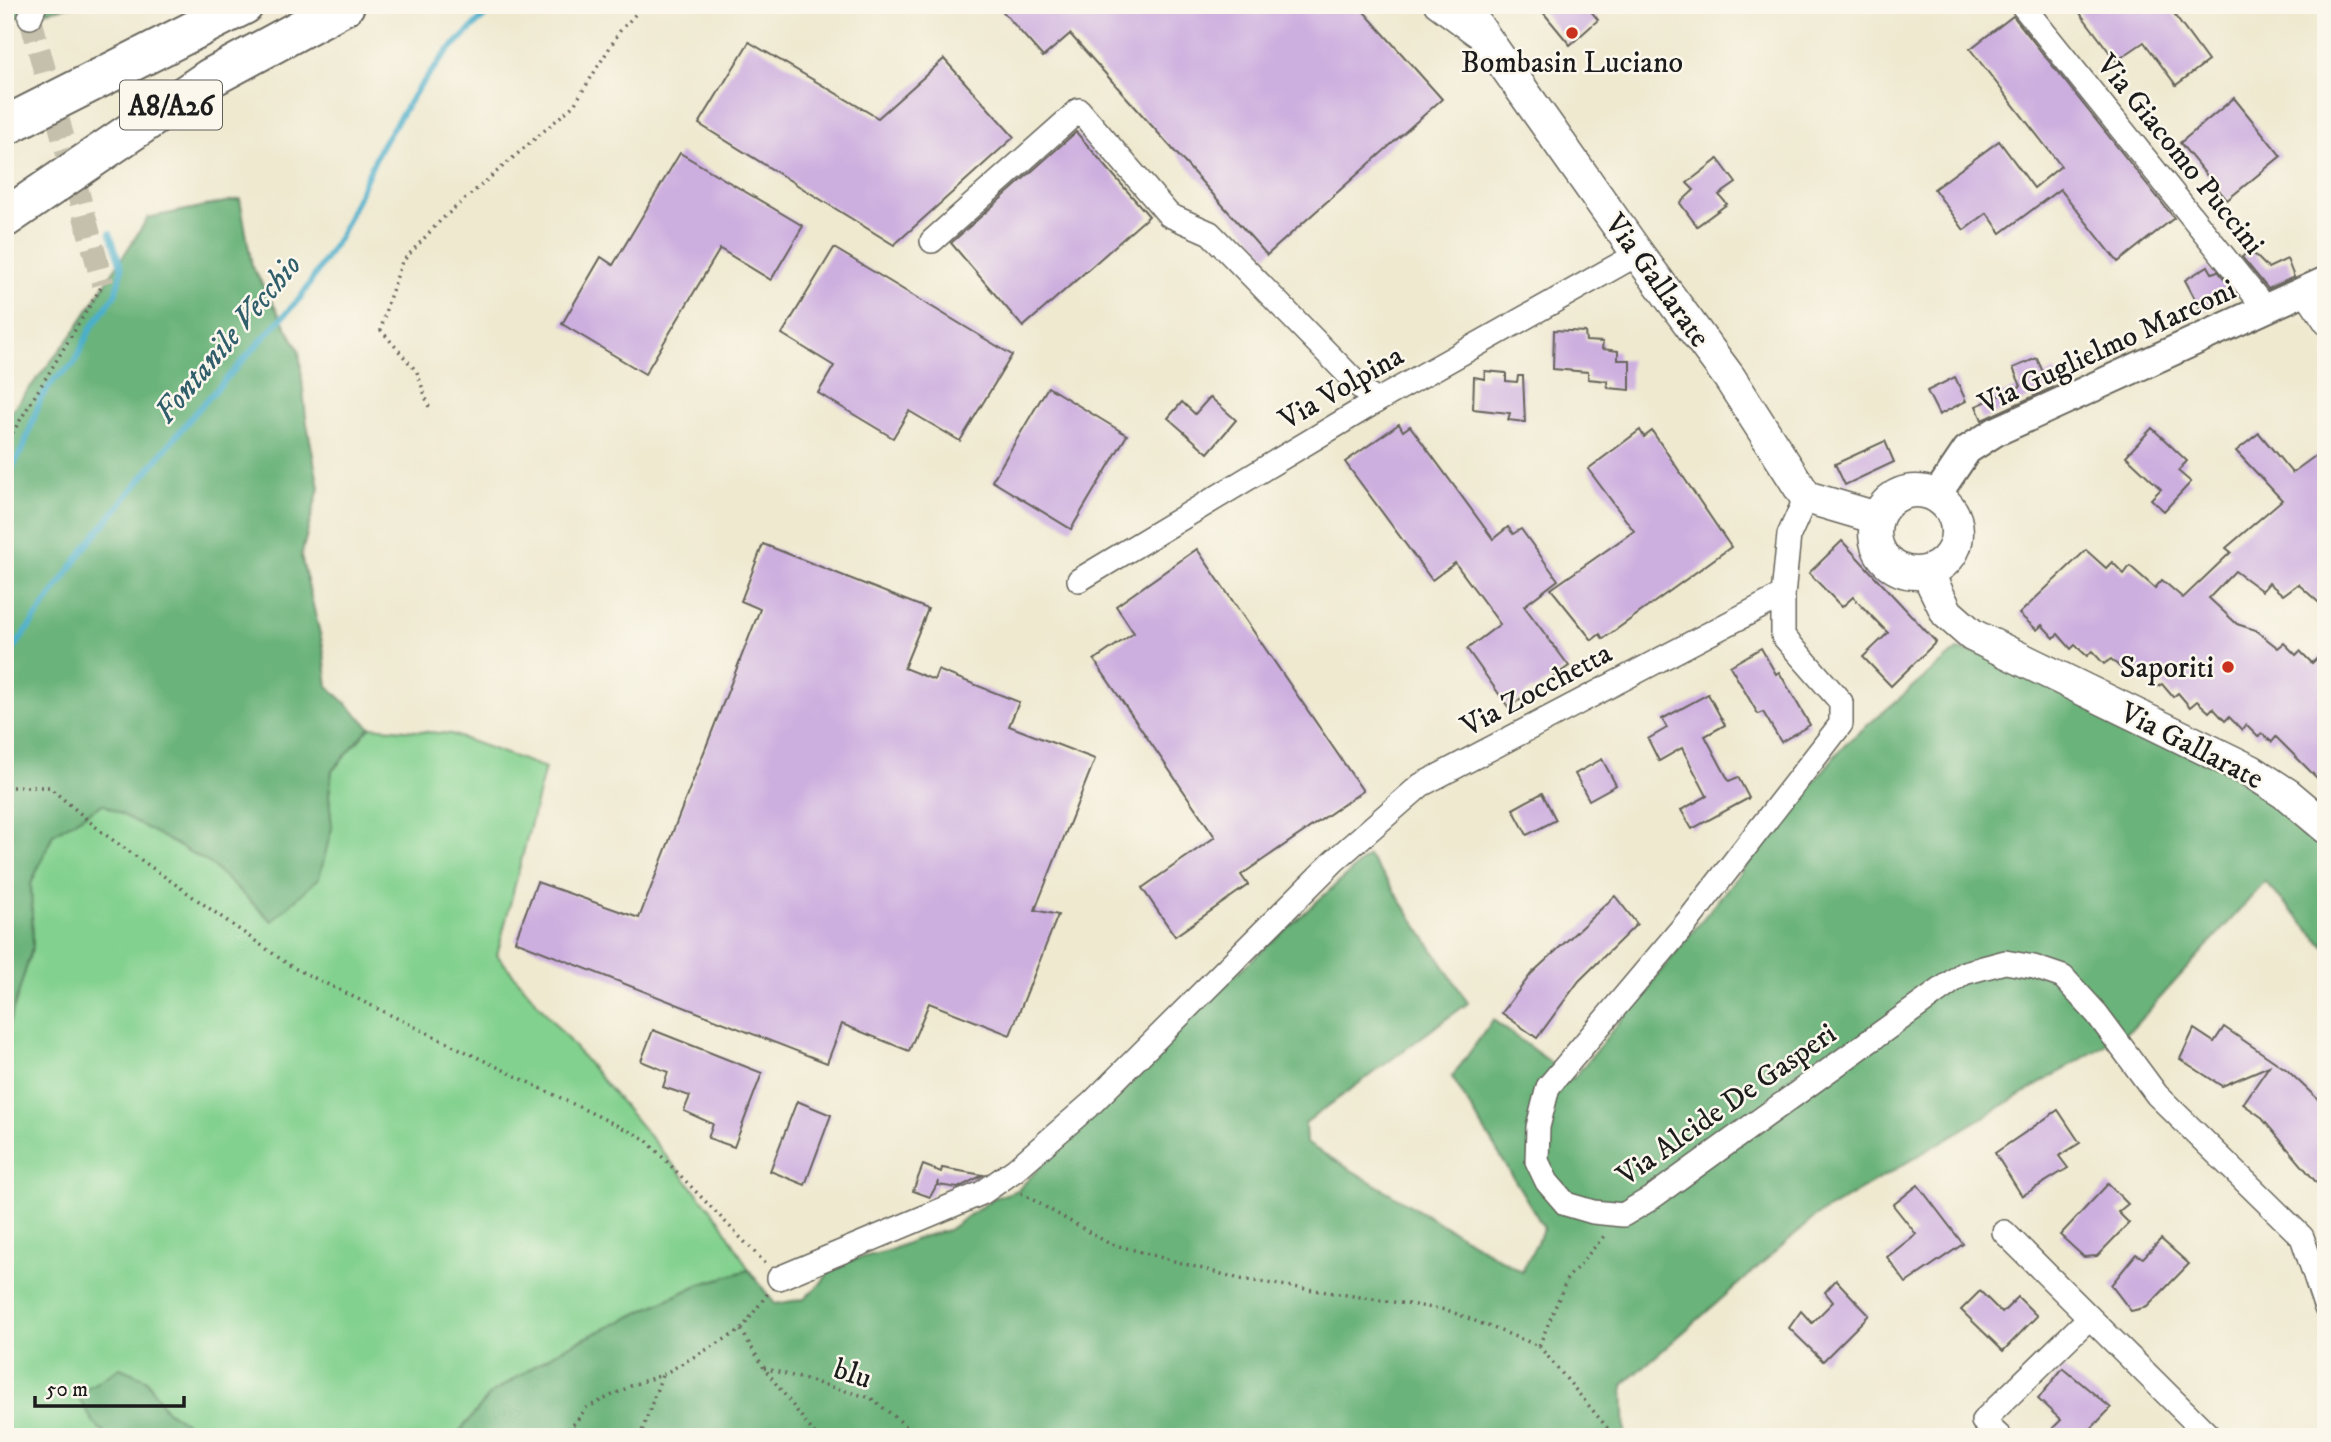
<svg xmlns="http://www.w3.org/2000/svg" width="2331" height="1442" viewBox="0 0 2331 1442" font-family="'IM FELL DW Pica',serif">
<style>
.green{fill:#83d18f;stroke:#507656;stroke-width:2}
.forest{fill:#6ab37a;stroke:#43684b;stroke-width:2}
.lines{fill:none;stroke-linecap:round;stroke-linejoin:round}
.stream{stroke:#4bafcb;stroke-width:6}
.building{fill:#cdafdf}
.minor-tunnel{stroke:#c5c0ac;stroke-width:23;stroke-dasharray:23 11;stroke-linecap:butt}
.minor-casing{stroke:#66645b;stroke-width:26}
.tertiary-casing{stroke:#66645b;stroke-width:32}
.secondary-casing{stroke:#66645b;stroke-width:35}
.motorway-casing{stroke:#66645b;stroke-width:42}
.path{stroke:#66645b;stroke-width:3.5;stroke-dasharray:2 5;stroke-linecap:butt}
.minor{stroke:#fff;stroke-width:23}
.tertiary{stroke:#fff;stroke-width:28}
.secondary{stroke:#fff;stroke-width:32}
.motorway{stroke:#fff;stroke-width:38}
.poi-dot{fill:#c8321e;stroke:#fbf7ec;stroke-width:2.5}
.labels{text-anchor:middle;stroke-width:5;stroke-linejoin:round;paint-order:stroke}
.shield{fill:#fbf7ec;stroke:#5f5e5a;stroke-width:2}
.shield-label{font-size:28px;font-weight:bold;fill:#1c1c1c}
.poi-label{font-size:30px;fill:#1c1c1c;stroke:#fbf7ec}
.street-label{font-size:30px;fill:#1c1c1c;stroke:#fbf7ec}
.water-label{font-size:32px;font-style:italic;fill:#315e6b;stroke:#fbf7ec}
</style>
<rect width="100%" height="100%" fill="#fbf7ec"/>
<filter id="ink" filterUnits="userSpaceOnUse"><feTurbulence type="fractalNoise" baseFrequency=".0143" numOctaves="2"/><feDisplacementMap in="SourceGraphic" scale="14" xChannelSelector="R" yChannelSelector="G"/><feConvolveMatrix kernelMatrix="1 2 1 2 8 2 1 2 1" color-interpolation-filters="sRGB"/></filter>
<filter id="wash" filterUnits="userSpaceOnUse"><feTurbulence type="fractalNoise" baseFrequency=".00686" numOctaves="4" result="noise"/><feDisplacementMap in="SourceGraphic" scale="28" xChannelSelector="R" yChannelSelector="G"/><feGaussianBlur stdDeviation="1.57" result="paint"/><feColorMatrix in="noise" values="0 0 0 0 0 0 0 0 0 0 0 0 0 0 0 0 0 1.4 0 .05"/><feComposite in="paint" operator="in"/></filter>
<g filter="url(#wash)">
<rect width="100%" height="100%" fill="#efe9d0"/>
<polygon class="green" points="370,727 451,734 545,768 497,955 720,1220 749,1270 698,1285 560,1350 491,1394 455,1437 206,1437 165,1409 146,1379 93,1422 108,1437 5,1437 5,1037 33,945 31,884 53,834 103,803 209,863 272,921 332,828 329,795 332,771"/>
<g class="forest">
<polygon points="5,5 76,5 5,20"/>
<polygon points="240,199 252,266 299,350 306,418 319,488 301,556 323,646 328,686 370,727 332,771 329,795 332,828 319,878 272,921 209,863 103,804 53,834 31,884 33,945 5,1037 5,419 72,335 148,218"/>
<polygon points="1957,650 1991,656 2189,748 2326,837 2326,948 2265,882 2132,1029 1815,1217 1623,1385 1625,1437 455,1437 491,1394 560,1350 698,1285 749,1270 775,1304 804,1299 821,1283 835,1264 888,1251 921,1237 948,1230 994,1198 1018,1190 1071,1135 1124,1091 1184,1022 1209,998 1368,856 1389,883 1468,1003 1305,1123 1306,1143 1522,1272 1544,1228 1452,1077 1493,1020 1573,1079 1844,745"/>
<polygon points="120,1368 146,1379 165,1409 206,1437 108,1437 93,1422 77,1394"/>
</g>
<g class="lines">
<g class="stream">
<polyline points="5,481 24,446 41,398 55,379 74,364 91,328 115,295 122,269 110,233"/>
<polyline points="5,661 88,544 194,414 301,297 340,236 380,148 417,90 447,52 496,5"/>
</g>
</g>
<g id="blocks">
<g class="building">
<polygon points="997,5 1358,5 1442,99 1267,255 1070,34 1043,57"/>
<polygon points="1537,5 1586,5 1598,20 1570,45"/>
<polygon points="2074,5 2167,5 2208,61 2176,85 2144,42 2116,61"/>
<polygon points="2013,16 2174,218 2118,262 2060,189 2001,233 1987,213 1964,230 1934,189 1999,141 2034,188 2061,166 1970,49"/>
<polygon points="749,42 878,118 944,59 1014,137 894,245 699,124"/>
<polygon points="2234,98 2281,156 2227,200 2180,143"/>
<polygon points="1076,132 1149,216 1023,327 951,243"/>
<polygon points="680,153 803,226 771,280 720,249 645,374 562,324 601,257 613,265"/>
<polygon points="1718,159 1736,183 1719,195 1727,204 1697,226 1680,203 1694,190 1687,183"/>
<polygon points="834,248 1012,355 960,441 909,411 893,438 818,393 834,366 782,334"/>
<polygon points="2250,250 2268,268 2287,259 2294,277 2268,289 2242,257"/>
<polygon points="2208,266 2212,273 2218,271 2236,294 2202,312 2185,280"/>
<polygon points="1554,330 1585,332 1586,341 1603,342 1602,349 1618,351 1618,360 1630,360 1630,390 1608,388 1607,381 1588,379 1588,372 1553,369"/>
<polygon points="2037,358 2044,375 2055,371 2060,384 1982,420 1976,406 2021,386 2013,368"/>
<polygon points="1485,371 1506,373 1506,381 1517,382 1518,376 1523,376 1525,422 1508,420 1510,413 1473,409 1474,377 1485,379"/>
<polygon points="1955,377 1966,401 1939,415 1927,391"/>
<polygon points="1048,387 1127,435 1071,529 992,481"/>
<polygon points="1210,397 1236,420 1208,453 1168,418 1182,402 1195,414"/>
<polygon points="1399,424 1403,431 1410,426 1493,539 1508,527 1513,534 1521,529 1558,580 1524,606 1569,666 1533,691 1532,689 1509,708 1467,649 1500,624 1455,563 1432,580 1345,462"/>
<polygon points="2152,428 2187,461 2178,471 2191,482 2164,511 2151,499 2161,489 2126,456"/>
<polygon points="1640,430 1644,437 1652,431 1731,547 1603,639 1600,634 1592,640 1551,589 1634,531 1588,469"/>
<polygon points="2259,433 2292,473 2326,448 2326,609 2298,584 2283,595 2269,583 2262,591 2235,571 2209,598 2237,624 2255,630 2278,648 2284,643 2296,655 2300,651 2312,663 2326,650 2326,787 2276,737 2272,742 2262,734 2258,737 2246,725 2242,730 2229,717 2225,721 2213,708 2209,712 2197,701 2190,707 2178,693 2173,697 2162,684 2157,687 2145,673 2141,678 2128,665 2123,670 2111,659 2104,664 2092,651 2087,656 2075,645 2071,649 2058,634 2054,638 2042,625 2037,630 2019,614 2086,550 2106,568 2112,562 2124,574 2130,566 2155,588 2162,580 2183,598 2231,552 2226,548 2282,500 2236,451"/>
<polygon points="1885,441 1894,462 1845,485 1835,464"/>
<polygon points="1842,541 1936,642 1891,686 1863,657 1888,633 1853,597 1842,607 1809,573"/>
<polygon points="763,544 928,609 904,668 934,680 938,670 1019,702 1009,726 1095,759 1035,910 1058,915 1010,1035 929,1003 909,1051 842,1024 827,1063 515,941 537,882 639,918 760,609 741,601"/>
<polygon points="1197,549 1363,791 1241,875 1248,885 1175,936 1142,888 1215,837 1094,660 1134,633 1116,606"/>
<polygon points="1761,648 1776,674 1779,672 1810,725 1781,742 1763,712 1758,714 1730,666"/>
<polygon points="1708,694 1725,725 1705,736 1729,781 1738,777 1749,798 1692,829 1681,810 1707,796 1682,748 1659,761 1648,739 1667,728 1662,719"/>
<polygon points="1602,759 1616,785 1589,800 1575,774"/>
<polygon points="1542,793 1556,820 1527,835 1513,809"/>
<polygon points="1615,896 1637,924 1579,981 1537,1038 1502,1013 1531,974"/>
<polygon points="2224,1027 2287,1070 2326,1107 2326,1194 2260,1116 2243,1104 2269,1066 2222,1086 2180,1059 2194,1029 2214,1042"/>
<polygon points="653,1030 762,1073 734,1147 708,1138 713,1124 684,1111 690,1096 663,1087 668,1072 641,1061"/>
<polygon points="797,1101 831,1115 805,1185 770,1171"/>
<polygon points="2058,1110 2080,1143 2059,1156 2068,1168 2022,1196 1995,1153"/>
<polygon points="923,1165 941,1172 942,1168 983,1175 958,1188 938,1185 939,1181 930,1197 913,1191"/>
<polygon points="2108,1184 2128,1204 2118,1212 2129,1223 2097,1256 2084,1257 2060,1235"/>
<polygon points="1918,1185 1963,1244 1906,1283 1887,1257 1916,1234 1893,1205"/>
<polygon points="2161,1239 2189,1264 2147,1307 2131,1311 2111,1285 2136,1254 2143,1258"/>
<polygon points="1836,1280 1869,1315 1823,1361 1789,1328 1801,1311 1812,1323 1833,1302 1825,1292"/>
<polygon points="1980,1291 2002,1313 2018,1297 2037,1316 2003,1351 1961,1310"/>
<polygon points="2063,1368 2111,1408 2083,1437 2065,1437 2053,1428 2061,1420 2038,1399"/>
</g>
</g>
</g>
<g filter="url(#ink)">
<use href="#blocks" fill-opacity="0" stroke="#66645b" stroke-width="2"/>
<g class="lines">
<polyline class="minor-tunnel" points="30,17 103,284"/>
<g class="minor-casing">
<g id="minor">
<polyline points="1436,5 1475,34"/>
<polyline points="2022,5 2265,308"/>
<polyline points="30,17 35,5"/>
<polyline points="932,241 1079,110 1169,215 1210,233 1375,402"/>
<polyline points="2304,290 2326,323"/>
<polyline points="1806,497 1789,535 1783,595 1783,636 1841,702 1841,724 1688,921 1548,1087 1538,1127 1537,1161 1547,1182 1566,1204 1593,1212 1623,1215 1650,1199 1964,973 2005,962 2034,967 2063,977 2097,1014 2157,1095 2302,1237 2326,1308"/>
<polyline points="1079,580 1375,402 1638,254"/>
<polyline points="2004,1232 2210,1437"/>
<polyline points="779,1278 982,1193 1015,1170 1093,1102 1334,861 1421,785 1783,595"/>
<polyline points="2000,1437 1983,1421 2089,1318"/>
</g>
</g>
<g class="tertiary-casing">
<polyline id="tertiary" points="1936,496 1967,450 1995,432 2326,281"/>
</g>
<g class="secondary-casing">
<g id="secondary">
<polyline points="1462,5 1638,254 1729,377 1806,497 1877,518"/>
<circle cx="1916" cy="532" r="41"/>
<polyline points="1927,572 1947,613 1972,635 2251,771 2288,795 2326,827"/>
</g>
</g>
<g class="motorway-casing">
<g id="motorway">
<polyline points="5,126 244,5"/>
<polyline points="5,218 210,78 345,5"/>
</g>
</g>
<g class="path">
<polyline points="429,407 417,372 381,330 387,305 402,262 442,219 574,105 620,31 644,5"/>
<polyline points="5,445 103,284"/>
<polyline points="5,787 49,787 103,833 292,967 645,1139 765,1263"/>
<polyline points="1021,1193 1108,1243 1240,1279 1447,1310 1539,1346 1567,1279 1606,1234"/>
<polyline points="741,1330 764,1368 817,1437"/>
<polyline points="1539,1346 1615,1437"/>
<polyline points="764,1368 871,1398 920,1437"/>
<polyline points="556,1437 575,1423 586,1408 635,1384 662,1375 741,1330 768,1293"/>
<polyline points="640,1437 662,1375"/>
</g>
<use href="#minor" class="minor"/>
<use href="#tertiary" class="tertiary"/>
<use href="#secondary" class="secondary"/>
<use href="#motorway" class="motorway"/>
</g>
</g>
<g class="poi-dot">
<circle cx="1572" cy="33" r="7"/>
<circle cx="2228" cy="667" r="7"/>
</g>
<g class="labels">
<rect class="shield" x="120" y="80.5" width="102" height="49" rx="5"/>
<g class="shield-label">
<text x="171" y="115">A8/A26</text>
</g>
<g class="poi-label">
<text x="1572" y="72">Bombasin Luciano</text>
<text x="2214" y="677" text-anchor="end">Saporiti</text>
</g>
<g class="street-label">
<text transform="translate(2181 154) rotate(51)" y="10">Via Giacomo Puccini</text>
<text transform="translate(1658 280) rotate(54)" y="10">Via Gallarate</text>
<text transform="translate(2107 346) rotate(-25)" y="10">Via Guglielmo Marconi</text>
<text transform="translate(1341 387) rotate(-30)" y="10">Via Volpina</text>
<text transform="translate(1536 689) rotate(-28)" y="10">Via Zocchetta</text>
<text transform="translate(2192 745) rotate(27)" y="10">Via Gallarate</text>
<text transform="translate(1726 1104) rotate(-35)" y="10">Via Alcide De Gasperi</text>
<text transform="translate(853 1373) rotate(19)" y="10">blu</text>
</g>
<g class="water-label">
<text transform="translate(227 338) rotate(-50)" y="11">Fontanile Vecchio</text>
</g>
</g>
<rect width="2331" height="1442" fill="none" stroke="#fbf7ec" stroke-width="28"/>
<path d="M35 1396v10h149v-10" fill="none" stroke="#1c1c1c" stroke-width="3.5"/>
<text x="46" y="1396" font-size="21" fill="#1c1c1c" stroke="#fbf7ec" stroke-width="5" paint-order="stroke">50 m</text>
</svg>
